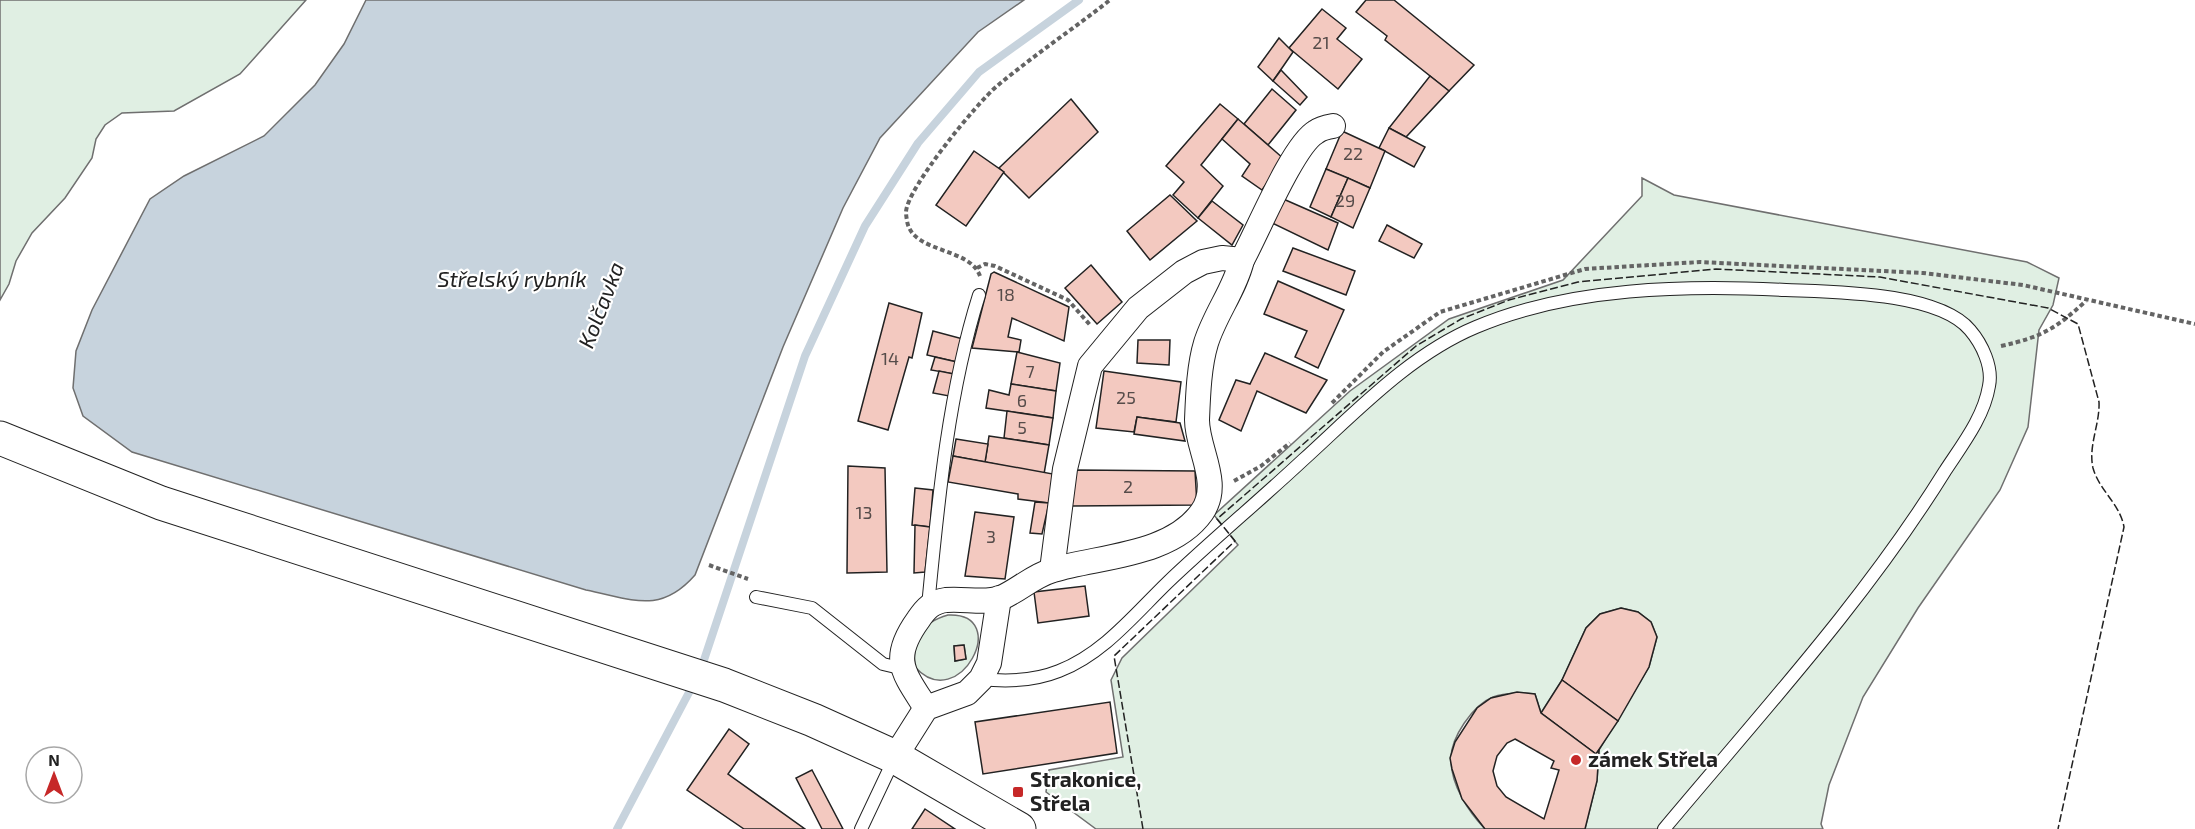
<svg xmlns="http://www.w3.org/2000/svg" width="2195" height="829" viewBox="0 0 2195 829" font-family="'Exo 2',sans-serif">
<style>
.green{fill:#e0efe3;stroke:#6f6f6f;stroke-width:1.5;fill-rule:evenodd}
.water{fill:#c7d3dd;stroke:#6f6f6f;stroke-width:1.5}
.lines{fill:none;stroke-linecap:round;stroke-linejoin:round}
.stream{stroke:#c7d3dd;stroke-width:8}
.building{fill:#f3c9c0;stroke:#222;stroke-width:1.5;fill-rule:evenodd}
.lane-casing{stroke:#222;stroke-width:14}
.street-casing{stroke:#222;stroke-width:26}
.primary-casing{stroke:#222;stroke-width:35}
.path{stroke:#646464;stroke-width:4;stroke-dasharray:4.5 3;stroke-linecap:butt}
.lane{stroke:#fff;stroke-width:12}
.street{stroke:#fff;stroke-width:24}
.primary{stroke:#fff;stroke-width:33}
.fence{stroke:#222;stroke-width:1.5;stroke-dasharray:8 3;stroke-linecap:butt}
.poi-dot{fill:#c62828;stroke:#fff;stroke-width:2}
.labels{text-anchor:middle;stroke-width:4.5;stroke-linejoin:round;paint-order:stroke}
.number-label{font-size:18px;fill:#564c4a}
.poi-label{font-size:21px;font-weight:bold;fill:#222;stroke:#fff;text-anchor:start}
.water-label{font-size:22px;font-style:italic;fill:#222;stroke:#fff}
</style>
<rect width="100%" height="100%" fill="#fff"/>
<g class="green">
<polygon points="0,0 306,0 240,74 174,111 122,113 105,125 96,139 92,158 65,198 32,233 16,261 9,284 0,300"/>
<path d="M1642,178L1674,195L2027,262L2059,278L2053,305L2039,330L2028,427L2000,490L1918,608L1863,697L1829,785L1821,824L1823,829H1585L1597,781L1599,750L1649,667L1657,637L1651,622L1638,612L1621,608L1600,614L1586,628L1562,680L1541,713L1535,694C1521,693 1507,692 1493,697C1473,705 1450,738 1451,760C1451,785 1468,811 1485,829H1096L1046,792L1049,770L1123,757L1111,680L1122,658L1238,545L1214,515L1350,391L1449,319L1563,280L1642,196Z"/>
<path d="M948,615C1013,612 959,716 915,667C912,639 920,623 948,615ZM964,645L966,659L955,661L954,646Z"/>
</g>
<path class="water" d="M366,0H1024L978,32L880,138L843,208L783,347L695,575C660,615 632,599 586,590L132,452L83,416L73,388L76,351L92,310L150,199L184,176L264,136L315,85L344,44Z"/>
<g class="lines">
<g class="stream">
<polyline points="700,672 805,356 865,226 918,143 979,72 1079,0"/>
<polyline points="617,829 694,683"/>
</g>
</g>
<g class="building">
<polygon points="1366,0 1394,0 1474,65 1449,91 1385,40 1387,36 1356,12"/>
<polygon points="1322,9 1346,28 1337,39 1362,59 1338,89 1289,48"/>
<polygon points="1279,38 1293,52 1273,81 1258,67"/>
<polygon points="1281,70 1307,97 1300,105 1273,81"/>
<polygon points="1430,76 1449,91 1406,137 1389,128"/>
<polygon points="1272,89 1296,110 1268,145 1244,124"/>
<polygon points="1071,99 1098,132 1029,198 999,168"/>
<polygon points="1220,104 1238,119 1201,165 1223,186 1198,218 1173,195 1184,182 1166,166"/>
<polygon points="1238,119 1284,159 1262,190 1242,176 1250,164 1222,139"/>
<polygon points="1389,128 1425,147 1414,167 1379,148"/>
<polygon points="1342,131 1385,151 1370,188 1326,169"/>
<polygon points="974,151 1004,172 966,226 936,205"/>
<polygon points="1326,169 1348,178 1331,217 1310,207"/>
<polygon points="1348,178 1370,188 1353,228 1331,217"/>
<polygon points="1170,195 1197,221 1150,260 1127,231"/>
<polygon points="1281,198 1338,223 1328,250 1270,222"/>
<polygon points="1212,201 1243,225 1232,245 1198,218"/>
<polygon points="1387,225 1422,244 1414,258 1379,241"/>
<polygon points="1293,248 1355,271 1346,295 1283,271"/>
<polygon points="1091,265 1122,302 1097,324 1065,288"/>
<polygon points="994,272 1069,307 1064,341 1012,318 1008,337 1021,340 1019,352 972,348 991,274"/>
<polygon points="1278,281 1344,310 1318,368 1295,357 1307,331 1264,314"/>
<polygon points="889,303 922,313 912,358 909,357 888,430 858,421"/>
<polygon points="933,331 963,339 957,362 927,355"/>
<polygon points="1138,340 1170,340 1169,365 1137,363"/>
<polygon points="1017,352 1060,363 1056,391 1011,384"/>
<polygon points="1265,353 1327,380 1306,413 1257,391 1241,431 1219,420 1236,380 1250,384"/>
<polygon points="935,357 957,362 954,374 931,370"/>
<polygon points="939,371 954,374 949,396 933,393"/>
<polygon points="1104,371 1181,382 1176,422 1137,417 1134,432 1096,428"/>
<polygon points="1011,384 1056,391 1053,418 986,408 989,390 1009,395"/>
<polygon points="1007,411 1053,418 1049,445 1004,438"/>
<polygon points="1137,417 1180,423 1185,441 1134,434"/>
<polygon points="989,436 1049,445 1044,474 985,462"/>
<polygon points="956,439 988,444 985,462 953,456"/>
<polygon points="953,456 1053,474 1049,503 1018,499 1018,494 948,482"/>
<polygon points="848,466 885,468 887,572 847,573"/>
<polygon points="1075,470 1195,471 1197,505 1072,506"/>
<polygon points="915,488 933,490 930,527 912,525"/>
<polygon points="1035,502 1049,503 1042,534 1030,533"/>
<polygon points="975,512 1014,517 1005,579 965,576"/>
<polygon points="915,525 930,527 925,572 914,573"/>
<polygon points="1085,586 1089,616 1038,623 1034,592"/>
<polygon points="1621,608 1638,612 1651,622 1657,637 1649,667 1618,721 1562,680 1586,628 1600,614"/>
<polygon points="964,645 966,659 955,661 954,646"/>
<polygon points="1562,680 1618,721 1596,754 1541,713"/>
<path d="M1517,692L1535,694L1541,713L1596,754L1599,750L1597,781L1585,829H1485L1462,799L1452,769L1450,758L1455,742L1477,708L1491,698ZM1515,739L1554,761L1551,768L1559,770L1544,819L1506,797L1497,786L1493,771L1497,756L1507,743Z"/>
<polygon points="1110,702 1117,753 983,774 975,722"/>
<polygon points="729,729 749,744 728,774 805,829 744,829 687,790"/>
<polygon points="812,770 843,829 822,829 796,778"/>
<polygon points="925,809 955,829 912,829"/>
</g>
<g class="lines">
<g class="lane-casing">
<g id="lane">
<polyline points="756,597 812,608 883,664 904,669"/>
<path d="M928,606C938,503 948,393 979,295"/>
<path d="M981,679C1008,682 1034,681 1059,671C1103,654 1134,615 1167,583C1211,541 1258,502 1303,460C1356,412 1409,355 1476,327C1570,287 1686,285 1786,290C1834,292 1938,292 1970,330C1982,344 1993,367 1989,386C1984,417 1962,445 1945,471C1865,600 1761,713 1664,829"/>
<polyline points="861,829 895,757"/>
</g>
</g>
<g class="street-casing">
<g id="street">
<path d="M1052,570L1065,469L1090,366L1138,308L1184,272L1203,262L1222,258L1242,260C1257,233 1293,145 1316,132C1321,128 1327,127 1333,126"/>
<path d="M926,708C903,672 890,659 918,620C926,608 932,602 946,600C963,598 985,604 1001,598C1019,590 1033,576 1053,570C1099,556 1171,556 1202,512C1222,483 1197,450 1197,420C1198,395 1199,366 1206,343C1215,314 1235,289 1242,260"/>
<polyline points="895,757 926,708 967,693 981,679 989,663 999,598"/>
</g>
</g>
<g class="primary-casing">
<polyline id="primary" points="0,438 161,503 724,685 813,720 895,757 1019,829"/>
</g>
<g class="path">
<polyline points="977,268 985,264 995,266 1068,300 1091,326"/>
<path d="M980,276C970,248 917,253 908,225C907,222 906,215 906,212C907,188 977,103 997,86C1033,56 1073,29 1110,0"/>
<path d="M2001,346C2042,337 2055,329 2086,301"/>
<polyline points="1332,403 1383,352 1440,312 1585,269 1700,262 1923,273 2023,285 2195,324"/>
<polyline points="1234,481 1261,466 1290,443"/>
<polyline points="709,565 748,579"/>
</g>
<use href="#lane" class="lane"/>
<use href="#street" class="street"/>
<use href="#primary" class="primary"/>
<path class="fence" d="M1143,829L1114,656L1235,541L1217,519L1416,346L1461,319L1509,300L1578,282L1716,269L1880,277L2048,308L2078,324L2099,402C2100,424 2088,446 2093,468C2099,490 2120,504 2124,527L2058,829"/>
</g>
<g class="poi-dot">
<circle cx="1576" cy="760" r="6"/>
<rect x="1012" y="786" width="12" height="12" rx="3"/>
</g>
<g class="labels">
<g class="number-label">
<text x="1321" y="49">21</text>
<text x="1353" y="160">22</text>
<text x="1345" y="207">29</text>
<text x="1006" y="301">18</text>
<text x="890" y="365">14</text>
<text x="1030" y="378">7</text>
<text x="1126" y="404">25</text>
<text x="1022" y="407">6</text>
<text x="1022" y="434">5</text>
<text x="1128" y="493">2</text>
<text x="864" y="519">13</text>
<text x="991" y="543">3</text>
</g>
<g class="poi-label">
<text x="1588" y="767">zámek Střela</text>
<text x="1030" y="787">Strakonice,<tspan x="1030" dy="24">Střela</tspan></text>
</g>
<g class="water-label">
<text x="512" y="287">Střelský rybník</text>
<text transform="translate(601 305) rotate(-69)" y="8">Kolčavka</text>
</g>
</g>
<g transform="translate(54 775)"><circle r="28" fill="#ffffff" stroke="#a7a7a7" stroke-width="1.5"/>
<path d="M0-4.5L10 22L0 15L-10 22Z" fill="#c62828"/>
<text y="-9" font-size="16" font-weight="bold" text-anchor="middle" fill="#222222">N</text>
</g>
</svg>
